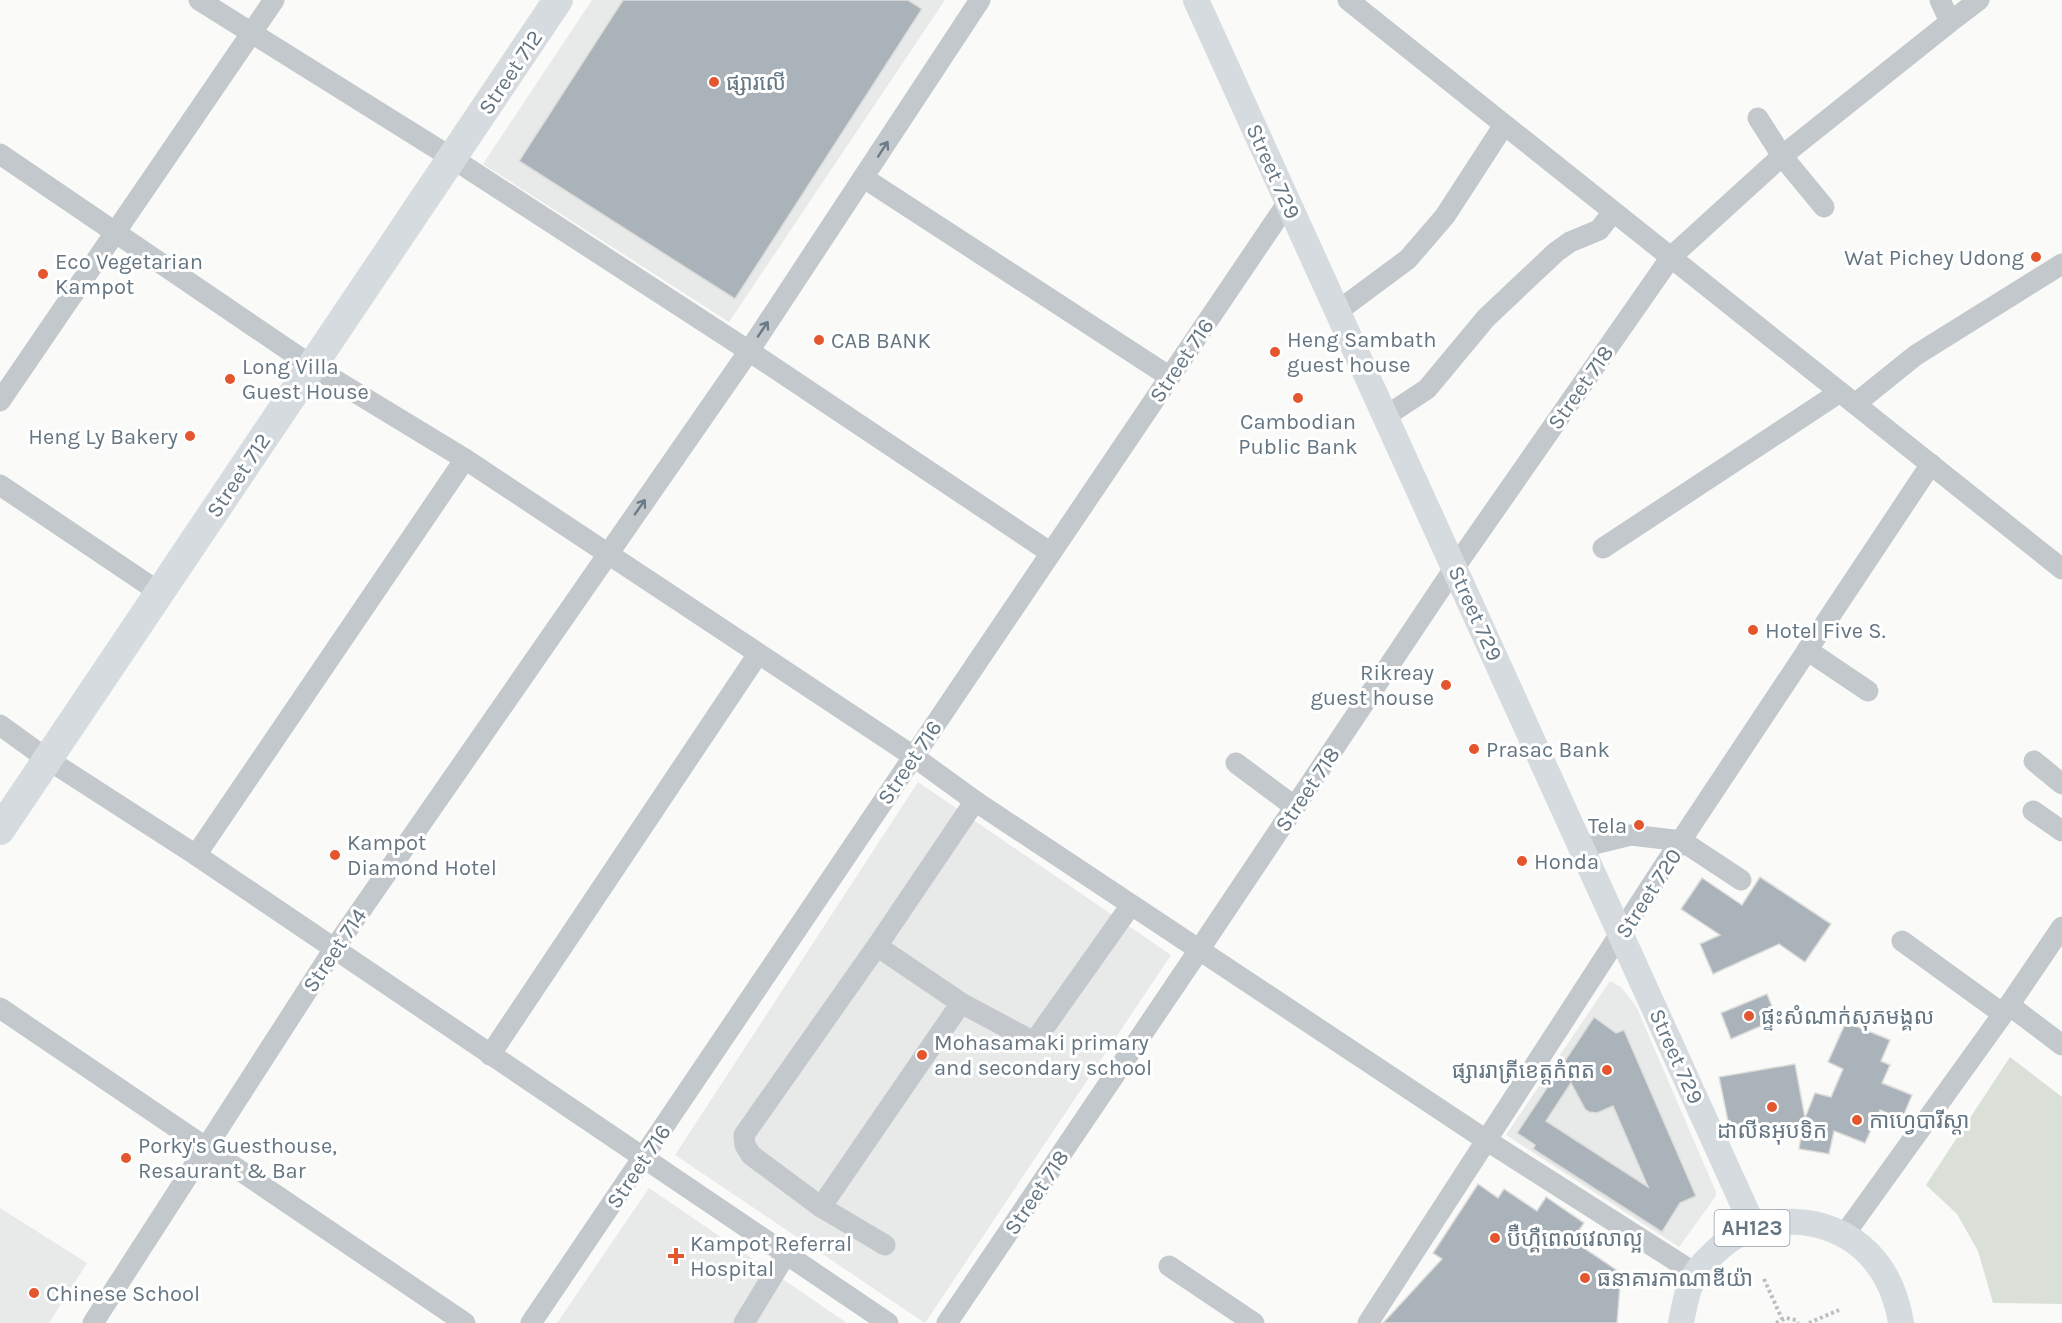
<svg xmlns="http://www.w3.org/2000/svg" width="2062" height="1323" viewBox="0 0 2062 1323" font-family="Karla,'Noto Sans Khmer',sans-serif">
<style>
.built{fill:#e8e9e9}
.green{fill:#dadfd7}
.building{fill:#aab3b9;stroke:#dcdcda;stroke-width:1.5;fill-rule:evenodd}
.lines{fill:none;stroke-linecap:round;stroke-linejoin:round}
.path{stroke:#bbbfc2;stroke-width:4;stroke-dasharray:3 3;stroke-linecap:butt}
.minor{stroke:#c3c8cc;stroke-width:21}
.major{stroke:#d6dbdf;stroke-width:26}
.highway{stroke:#d6dbdf;stroke-width:30}
.oneway{stroke:#6a7a87}
.poi-dot{fill:#e4572e;stroke:#fff;stroke-width:2}
.labels{text-anchor:middle;stroke-width:6;stroke-linejoin:round;paint-order:stroke}
.shield{fill:#fff;stroke:#939fa8;stroke-width:1.5}
.shield-label{font-size:21px;font-weight:bold;fill:#657683}
.street-label{font-size:22px;fill:#657683;stroke:#fff}
.poi-label{font-size:22px;fill:#657683;stroke:#fff;text-anchor:start}
</style>
<rect width="100%" height="100%" fill="#fafaf8"/>
<g class="built">
<polygon points="592,0 945,0 729,322 483,164"/>
<polygon points="918,782 1171,955 925,1323 675,1155"/>
<polygon points="1610,981 1621,987 1636,1006 1716,1192 1716,1196 1679,1247 1506,1135"/>
<polygon points="649,1188 847,1323 557,1323"/>
<polygon points="0,1208 87,1263 49,1323 0,1323"/>
</g>
<polygon class="green" points="2010,1057 2062,1097 2062,1304 1993,1303 1978,1251 1957,1214 1926,1185"/>
<g class="building">
<polygon points="623,0 908,0 922,9 735,299 519,161"/>
<polygon points="1760,877 1831,924 1805,962 1779,944 1713,974 1700,944 1720,935 1681,909 1702,878 1742,905"/>
<polygon points="1767,994 1777,1019 1731,1039 1721,1013"/>
<path d="M1594,1017L1616,1033L1624,1030L1696,1196L1680,1203L1662,1232L1533,1149L1535,1145L1517,1133ZM1571,1083L1585,1109L1589,1112L1597,1113L1613,1106L1648,1187L1546,1121Z"/>
<polygon points="1846,1022 1890,1040 1881,1061 1890,1065 1882,1083 1912,1095 1902,1119 1880,1110 1865,1143 1834,1131 1829,1154 1799,1149 1803,1125 1768,1124 1730,1131 1719,1077 1795,1064 1805,1118 1815,1093 1831,1097 1843,1069 1828,1062"/>
<polygon points="1478,1184 1498,1198 1504,1189 1537,1211 1546,1197 1584,1223 1572,1240 1621,1273 1617,1323 1383,1323 1442,1259 1433,1253"/>
</g>
<g class="lines">
<g class="path">
<polyline points="1764,1279 1782,1319"/>
<polyline points="1776,1323 1786,1318 1796,1320 1798,1323"/>
<polyline points="1809,1323 1839,1310"/>
</g>
<g class="minor">
<polyline points="199,0 452,158 749,351 1051,553"/>
<polyline points="1348,0 2062,569"/>
<polyline points="1940,0 1950,22 1979,0"/>
<polyline points="1758,118 1782,156 1824,207"/>
<polyline points="0,154 312,366 465,459 913,756 975,801 1486,1140 1695,1273"/>
<polyline points="864,178 1170,377"/>
<polyline points="1338,311 1408,259 1445,216 1504,125"/>
<polyline points="0,401 274,0"/>
<polyline points="1855,404 1916,355 2062,264"/>
<polyline points="1386,416 1427,389 1486,318 1556,252 1570,242 1599,230 1613,212"/>
<polyline points="0,485 159,592"/>
<polyline points="1603,548 1840,392"/>
<polyline points="1807,650 1868,691"/>
<polyline points="0,725 47,759 196,855 888,1323"/>
<polyline points="2034,761 2062,784"/>
<polyline points="1236,763 1295,807"/>
<polyline points="2033,811 2062,831"/>
<polyline points="1582,847 1631,835 1682,841 1741,880"/>
<polyline points="196,855 465,459"/>
<polyline points="1902,941 2003,1014"/>
<polyline points="877,946 961,1003 1034,1042 1131,905"/>
<polyline points="2009,1005 2062,1045"/>
<polyline points="0,1008 465,1323"/>
<polyline points="490,1055 758,654"/>
<polyline points="821,1207 961,1003"/>
<polyline points="1844,1235 2003,1014 2062,927"/>
<polyline points="885,1245 821,1207 751,1155 745,1145 744,1135 877,946 975,801"/>
<polyline points="1169,1266 1254,1323"/>
<polyline points="93,1323 334,949 749,351 980,0"/>
<polyline points="531,1323 1288,202"/>
<polyline points="744,1323 786,1254"/>
<polyline points="947,1323 1199,950 1455,567 1671,257 1782,156 1950,22"/>
<polyline points="1368,1323 1664,866 1931,464"/>
</g>
<g class="major">
<polyline points="1196,0 1754,1228"/>
<path d="M1681,1323C1684,1307 1687,1290 1695,1275C1699,1266 1709,1258 1716,1251C1757,1211 1829,1212 1869,1254C1887,1273 1897,1297 1901,1323"/>
</g>
<polyline class="highway" points="0,830 558,0"/>
</g>
<defs><path id="oneway-shaft" d="M-6 0H5M1.5-3L5.5 0L1.5 3" fill="none" stroke-width="1.6" stroke-linecap="round" stroke-linejoin="round" transform="scale(1.5)"/></defs>
<g class="oneway">
<use href="#oneway-shaft" transform="translate(883 149) rotate(-57)"/>
<use href="#oneway-shaft" transform="translate(763 329) rotate(-56)"/>
<use href="#oneway-shaft" transform="translate(640 507) rotate(-55)"/>
</g>
<g class="poi-dot">
<circle cx="714" cy="82" r="6"/>
<circle cx="2036" cy="257" r="6"/>
<circle cx="43" cy="274" r="6"/>
<circle cx="819" cy="340" r="6"/>
<circle cx="1275" cy="352" r="6"/>
<circle cx="230" cy="379" r="6"/>
<circle cx="1298" cy="398" r="6"/>
<circle cx="190" cy="436" r="6"/>
<circle cx="1753" cy="630" r="6"/>
<circle cx="1446" cy="685" r="6"/>
<circle cx="1474" cy="749" r="6"/>
<circle cx="1639" cy="825" r="6"/>
<circle cx="335" cy="855" r="6"/>
<circle cx="1522" cy="861" r="6"/>
<circle cx="1749" cy="1016" r="6"/>
<circle cx="922" cy="1055" r="6"/>
<circle cx="1607" cy="1070" r="6"/>
<circle cx="1772" cy="1107" r="6"/>
<circle cx="1857" cy="1120" r="6"/>
<circle cx="126" cy="1158" r="6"/>
<circle cx="1495" cy="1238" r="6"/>
<path d="M673 1247h6v6h6v6h-6v6h-6v-6h-6v-6h6z"/>
<circle cx="1585" cy="1278" r="6"/>
<circle cx="34" cy="1293" r="6"/>
</g>
<g class="labels">
<rect class="shield" x="1714.5" y="1210" width="75" height="36" rx="4.5"/>
<g class="shield-label">
<text x="1752" y="1235">AH123</text>
</g>
<g class="street-label">
<text transform="translate(510 72) rotate(-56)" y="8">Street 712</text>
<text transform="translate(1274 171) rotate(66)" y="8">Street 729</text>
<text transform="translate(1181 360) rotate(-56)" y="8">Street 716</text>
<text transform="translate(1580 387) rotate(-55)" y="8">Street 718</text>
<text transform="translate(238 475) rotate(-56)" y="8">Street 712</text>
<text transform="translate(1476 613) rotate(66)" y="8">Street 729</text>
<text transform="translate(909 762) rotate(-56)" y="8">Street 716</text>
<text transform="translate(1307 789) rotate(-56)" y="8">Street 718</text>
<text transform="translate(1648 893) rotate(-57)" y="8">Street 720</text>
<text transform="translate(334 950) rotate(-56)" y="8">Street 714</text>
<text transform="translate(1677 1056) rotate(66)" y="8">Street 729</text>
<text transform="translate(638 1166) rotate(-56)" y="8">Street 716</text>
<text transform="translate(1036 1192) rotate(-56)" y="8">Street 718</text>
</g>
<g class="poi-label">
<text x="726" y="90">ផ្សារលើ</text>
<text x="2024" y="265" text-anchor="end">Wat Pichey Udong</text>
<text x="55" y="269">Eco Vegetarian<tspan x="55" dy="25">Kampot</tspan></text>
<text x="1287" y="347">Heng Sambath<tspan x="1287" dy="25">guest house</tspan></text>
<text x="831" y="348">CAB BANK</text>
<text x="242" y="374">Long Villa<tspan x="242" dy="25">Guest House</tspan></text>
<text x="1298" y="429" text-anchor="middle">Cambodian<tspan x="1298" dy="25">Public Bank</tspan></text>
<text x="178" y="444" text-anchor="end">Heng Ly Bakery</text>
<text x="1765" y="638">Hotel Five S.</text>
<text x="1434" y="680" text-anchor="end">Rikreay<tspan x="1434" dy="25">guest house</tspan></text>
<text x="1486" y="757">Prasac Bank</text>
<text x="1627" y="833" text-anchor="end">Tela</text>
<text x="347" y="850">Kampot<tspan x="347" dy="25">Diamond Hotel</tspan></text>
<text x="1534" y="869">Honda</text>
<text x="1761" y="1024">ផ្ទះសំណាក់សុភមង្គល</text>
<text x="934" y="1050">Mohasamaki primary<tspan x="934" dy="25">and secondary school</tspan></text>
<text x="1595" y="1078" text-anchor="end">ផ្សាររាត្រីខេត្តកំពត</text>
<text x="1869" y="1128">កាហ្វេបារីស្តា</text>
<text x="1772" y="1138" text-anchor="middle">ដាលីនអុបទិក</text>
<text x="138" y="1153">Porky's Guesthouse,<tspan x="138" dy="25">Resaurant &amp; Bar</tspan></text>
<text x="1507" y="1246">ប៊ឺហ្គឺពេលវេលាល្អ</text>
<text x="690" y="1251">Kampot Referral<tspan x="690" dy="25">Hospital</tspan></text>
<text x="1597" y="1286">ធនាគារកាណាឌីយ៉ា</text>
<text x="46" y="1301">Chinese School</text>
</g>
</g>
</svg>
